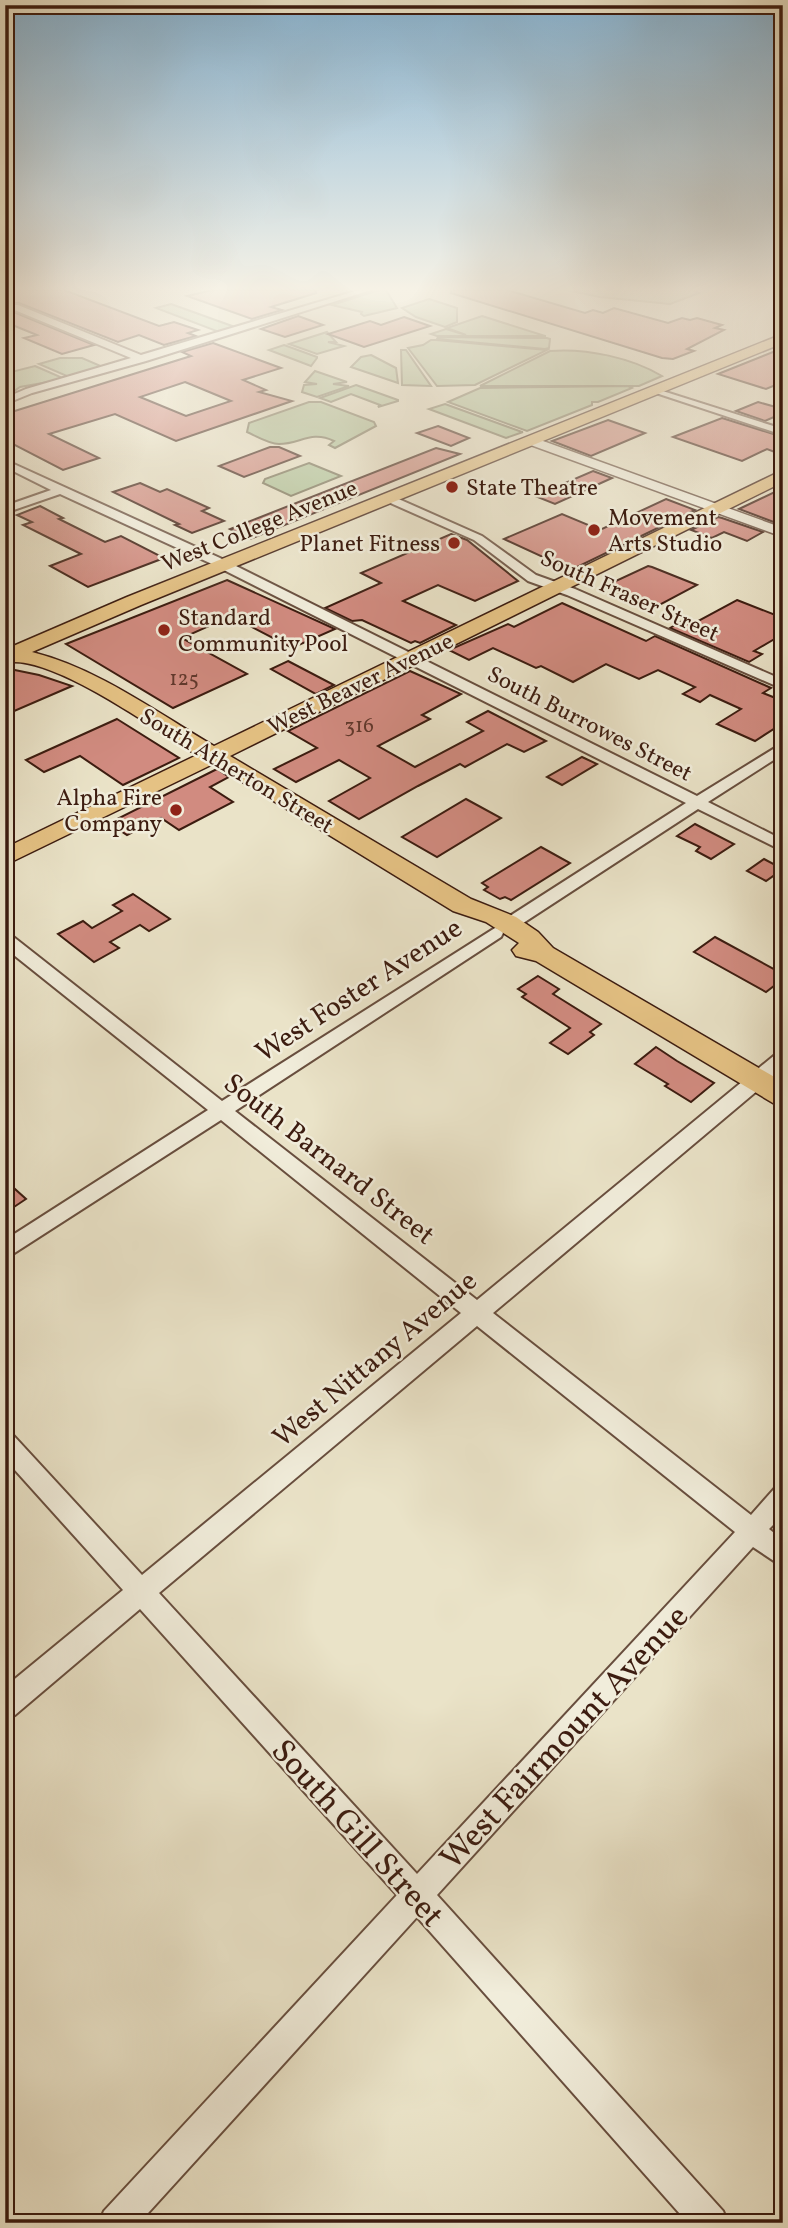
<svg xmlns="http://www.w3.org/2000/svg" width="788" height="2228" viewBox="0 0 788 2228" font-family="Vollkorn,serif">
<style>
.green{fill:#b1c59a;stroke:#767055;stroke-width:2}
.building{fill:#d18b80;stroke:#3c1c10;stroke-width:2;fill-rule:evenodd}
.lines{fill:none;stroke-linecap:round;stroke-linejoin:round}
.minor-casing{stroke:#684e3e;stroke-width:4}
.tertiary-casing{stroke:#684e3e;stroke-width:3}
.primary-casing{stroke:#3c1c10;stroke-width:3}
.minor{fill:#f1eddb;fill-rule:evenodd}
.tertiary{fill:#f1eddb;fill-rule:evenodd}
.primary{fill:#e5c284;fill-rule:evenodd}
.poi-dot{fill:#8f2418;stroke:#f1eddb;stroke-width:2.5}
.labels{text-anchor:middle;stroke-width:5;stroke-linejoin:round;paint-order:stroke}
.far-number-label{font-size:21px;fill:#61382c}
.far-poi-label{font-size:23px;fill:#3c1c10;stroke:#f1eddb;text-anchor:start}
.far-street-label{font-size:23px;fill:#3c1c10;stroke:#f1eddb}
.street-label{font-size:28px;fill:#3c1c10;stroke:#f1eddb}
.near-street-label{font-size:33px;fill:#3c1c10;stroke:#f1eddb}
</style>
<rect width="100%" height="100%" fill="#eae3c8"/>
<filter id="stains"><feTurbulence type="fractalNoise" baseFrequency=".00286" numOctaves="4"/><feColorMatrix values="0 0 0 0 .2 0 0 0 0 .09 0 0 0 0 .02 0 0 0 .5 -.17"/></filter>
<radialGradient id="worn" r=".72"><stop offset=".6" stop-color="#630" stop-opacity="0"/><stop offset="1" stop-color="#630" stop-opacity=".3"/></radialGradient>
<g class="green">
<polygon points="379,290 386,290 397,308 364,316 361,314 362,312 332,305"/>
<polygon points="566,290 693,290 699,293 670,304 600,297"/>
<polygon points="429,299 457,308 457,322 445,327 416,317 402,308"/>
<polygon points="171,304 235,327 219,332 156,308"/>
<polygon points="482,316 545,336 546,336 437,336 431,334 446,329 466,335 447,328"/>
<polygon points="327,332 336,342 328,342 344,346 317,354 289,344"/>
<polygon points="438,337 547,338 550,339 549,348 545,349 437,339"/>
<polygon points="431,340 436,340 547,350 475,385 437,386 408,348 423,345"/>
<polygon points="284,345 317,357 317,358 311,366 269,350"/>
<polygon points="401,350 406,350 431,386 402,385"/>
<path d="M550,351C587,348 632,358 662,376L639,386H480Z"/>
<polygon points="371,355 396,368 398,383 351,367 361,357"/>
<polygon points="60,358 82,358 103,367 69,377 39,364"/>
<polygon points="35,366 65,379 20,387 10,394 5,386 11,372"/>
<polygon points="315,371 347,382 333,384 349,386 317,397 302,392 304,385 317,384 305,382"/>
<polygon points="356,385 398,400 398,401 378,407 380,405 351,394 331,402 320,398"/>
<polygon points="628,386 632,388 598,402 592,402 592,405 527,431 448,402 480,388"/>
<path d="M309,402H321L374,422L376,426L335,448L329,445L334,441C311,430 300,444 279,444C269,444 256,436 247,432L249,423Z"/>
<polygon points="445,404 522,432 523,432 506,438 429,409"/>
<polygon points="309,463 341,476 291,496 263,483 265,479"/>
</g>
<g class="building">
<polygon points="5,290 64,290 159,326 174,322 198,330 188,333 196,336 164,345 139,335 118,342 19,303 10,303 11,311 94,345 62,354 24,338 37,335 5,322"/>
<polygon points="212,290 315,290 316,293 271,307 282,310 252,319 187,296"/>
<polygon points="452,290 507,290 585,313 593,310 603,313 614,308 668,323 682,318 690,320 697,318 722,325 715,328 724,330 687,349 694,351 673,359 662,358 451,293"/>
<polygon points="298,316 323,325 285,337 261,329"/>
<polygon points="404,317 430,326 364,347 328,334 370,321 381,325"/>
<path d="M213,343L281,368L243,380L266,390L259,392L292,401L176,441L115,414L49,434L99,458L63,470L5,440V414L191,356L182,352ZM185,382L231,401L186,416L140,397Z"/>
<polygon points="783,348 783,382 766,389 718,374"/>
<polygon points="758,402 783,409 783,413 765,421 736,411"/>
<polygon points="722,418 783,437 783,455 767,449 742,461 673,437"/>
<polygon points="608,420 645,433 591,456 552,441"/>
<polygon points="438,426 469,438 451,446 417,433"/>
<polygon points="270,447 279,447 300,456 244,477 219,466"/>
<polygon points="436,448 460,454 250,539 230,529"/>
<polygon points="593,471 612,478 555,504 535,496"/>
<polygon points="140,483 160,492 167,489 189,499 209,508 202,511 224,521 192,533 175,525 179,524 113,492"/>
<polygon points="783,488 783,521 779,524 739,509"/>
<polygon points="666,499 695,510 571,570 504,539 562,514 600,530"/>
<polygon points="40,506 63,518 59,519 105,542 121,536 164,558 88,587 50,566 81,554 23,525 32,522 17,515"/>
<polygon points="718,517 722,518 763,532 747,541 724,532 712,538 691,530"/>
<polygon points="451,534 467,540 518,581 475,601 438,585 403,601 456,625 420,643 415,641 411,643 362,620 352,621 325,608 381,583 361,573"/>
<polygon points="648,566 652,567 697,585 650,610 622,598 626,596 605,586"/>
<polygon points="227,580 335,629 292,648 231,616 182,638 247,674 173,708 66,644"/>
<polygon points="737,600 783,618 783,634 754,651 762,654 749,662 670,628 682,621 691,625"/>
<polygon points="562,603 646,641 655,636 771,688 763,693 783,701 783,723 755,741 717,724 741,709 710,695 700,702 683,694 695,687 658,670 639,679 606,664 573,682 541,666 536,668 493,648 469,660 449,650 508,624 514,627"/>
<polygon points="288,661 334,685 316,694 271,669"/>
<polygon points="5,668 39,675 72,686 5,715"/>
<polygon points="410,671 461,694 422,715 430,719 378,746 415,767 483,731 467,722 488,711 546,741 524,752 507,744 465,767 460,764 418,786 359,819 329,801 370,778 339,760 296,782 274,769 317,748 288,731"/>
<polygon points="117,719 179,758 123,785 80,756 44,772 26,760"/>
<polygon points="582,757 597,764 562,785 547,777"/>
<polygon points="217,769 229,777 210,787 233,802 179,830 161,818 127,835 109,823"/>
<polygon points="466,799 501,818 437,857 402,837"/>
<polygon points="695,824 734,844 711,859 696,851 700,847 677,836"/>
<polygon points="541,847 570,863 511,900 505,897 500,899 484,890 488,887 482,883"/>
<polygon points="764,859 783,869 766,881 747,871"/>
<polygon points="133,894 170,919 149,931 140,925 110,942 119,948 94,962 58,934 83,921 92,928 122,911 113,905"/>
<polygon points="715,937 783,974 783,979 766,992 694,952"/>
<polygon points="538,976 559,989 553,994 601,1024 590,1032 594,1035 568,1054 550,1043 570,1028 522,997 526,994 518,989"/>
<polygon points="656,1047 677,1061 714,1083 691,1102 665,1086 668,1084 635,1064"/>
<polygon points="5,1180 26,1199 5,1213"/>
</g>
<g class="lines">
<g class="minor-casing">
<g id="minor">
<polygon points="359,290 371,290 146,361 32,393 5,404 5,398 26,389 131,358 12,309 12,305 18,305 141,355"/>
<polygon points="653,388 783,429 783,435 653,392"/>
<polygon points="5,460 220,558 697,796 783,743 783,754 708,802 783,840 783,851 698,809 514,929 502,929 500,925 502,921 686,803 212,564 60,494 5,513 5,506 51,490 5,467"/>
<polygon points="386,497 394,497 482,536 536,575 575,589 783,680 783,689 567,595 528,581 474,540 386,501"/>
<path d="M495,928L501,929L503,933L501,937L235,1111L477,1300L776,1054L783,1053V1069L493,1313L751,1515L774,1489L783,1486V1515L769,1529L783,1540V1567L753,1547L437,1895L723,2211L728,2223H688L417,1917L139,2223H99L104,2211L397,1895L140,1609L15,1715L5,1718V1687L123,1590L5,1459V1432L13,1435L142,1575L461,1313L221,1120L5,1259V1240L208,1110L5,948V934L11,935L222,1101ZM477,1326L735,1532L417,1874L159,1593Z"/>
</g>
</g>
<g class="tertiary-casing">
<polygon id="tertiary" points="532,437 783,528 783,537 528,444 526,441"/>
</g>
<g class="primary-casing">
<path id="primary" d="M783,334V343L141,605L32,652C99,669 156,712 214,746L783,470V482L230,756L471,899L516,917L538,932L553,948L783,1082V1106L773,1103L536,961L516,956L512,950L519,943L486,922L453,911L213,764L5,865V848L197,755C157,731 49,652 5,663V646L11,647L127,597Z"/>
</g>
<use href="#minor" class="minor"/>
<use href="#tertiary" class="tertiary"/>
<use href="#primary" class="primary"/>
</g>
<linearGradient id="sky" x2="0" y2="1"><stop stop-color="#89b7d7"/><stop offset="0.48" stop-color="#f6f2e6"/><stop offset="1" stop-color="#f6f2e6" stop-opacity="0"/></linearGradient>
<rect width="788" height="602" fill="url(#sky)"/>
<g class="poi-dot">
<circle cx="452" cy="487" r="7"/>
<circle cx="594" cy="530" r="7"/>
<circle cx="454" cy="543" r="7"/>
<circle cx="164" cy="630" r="7"/>
<circle cx="176" cy="810" r="7"/>
</g>
<g class="labels">
<g class="far-number-label">
<text x="184" y="685">125</text>
<text x="359" y="732">316</text>
</g>
<g class="far-poi-label">
<text x="466" y="495">State Theatre</text>
<text x="608" y="525">Movement<tspan x="608" dy="26">Arts Studio</tspan></text>
<text x="440" y="551" text-anchor="end">Planet Fitness</text>
<text x="178" y="625">Standard<tspan x="178" dy="26">Community Pool</tspan></text>
<text x="162" y="805" text-anchor="end">Alpha Fire<tspan x="162" dy="26">Company</tspan></text>
</g>
<g class="far-street-label">
<text transform="translate(259 525) rotate(-22)" y="8">West College Avenue</text>
<text transform="translate(630 595) rotate(24)" y="8">South Fraser Street</text>
<text transform="translate(360 683) rotate(-26)" y="8">West Beaver Avenue</text>
<text transform="translate(590 723) rotate(27)" y="8">South Burrowes Street</text>
<text transform="translate(237 770) rotate(31)" y="8">South Atherton Street</text>
</g>
<g class="street-label">
<text transform="translate(358 989) rotate(-33)" y="10">West Foster Avenue</text>
<text transform="translate(330 1158) rotate(38)" y="10">South Barnard Street</text>
<text transform="translate(374 1358) rotate(-40)" y="10">West Nittany Avenue</text>
</g>
<g class="near-street-label">
<text transform="translate(563 1736) rotate(-47)" y="12">West Fairmount Avenue</text>
<text transform="translate(359 1832) rotate(48)" y="12">South Gill Street</text>
</g>
</g>
<rect width="788" height="2228" fill="none" stroke="#eae3c8" stroke-width="28"/>
<rect x="7" y="7" width="774" height="2214" fill="none" stroke="#3c1c10" stroke-width="3.5"/>
<rect x="14" y="14" width="760" height="2200" fill="none" stroke="#3c1c10" stroke-width="2"/>
<rect width="100%" height="100%" filter="url(#stains)"/>
<rect width="100%" height="100%" fill="url(#worn)"/>
</svg>
